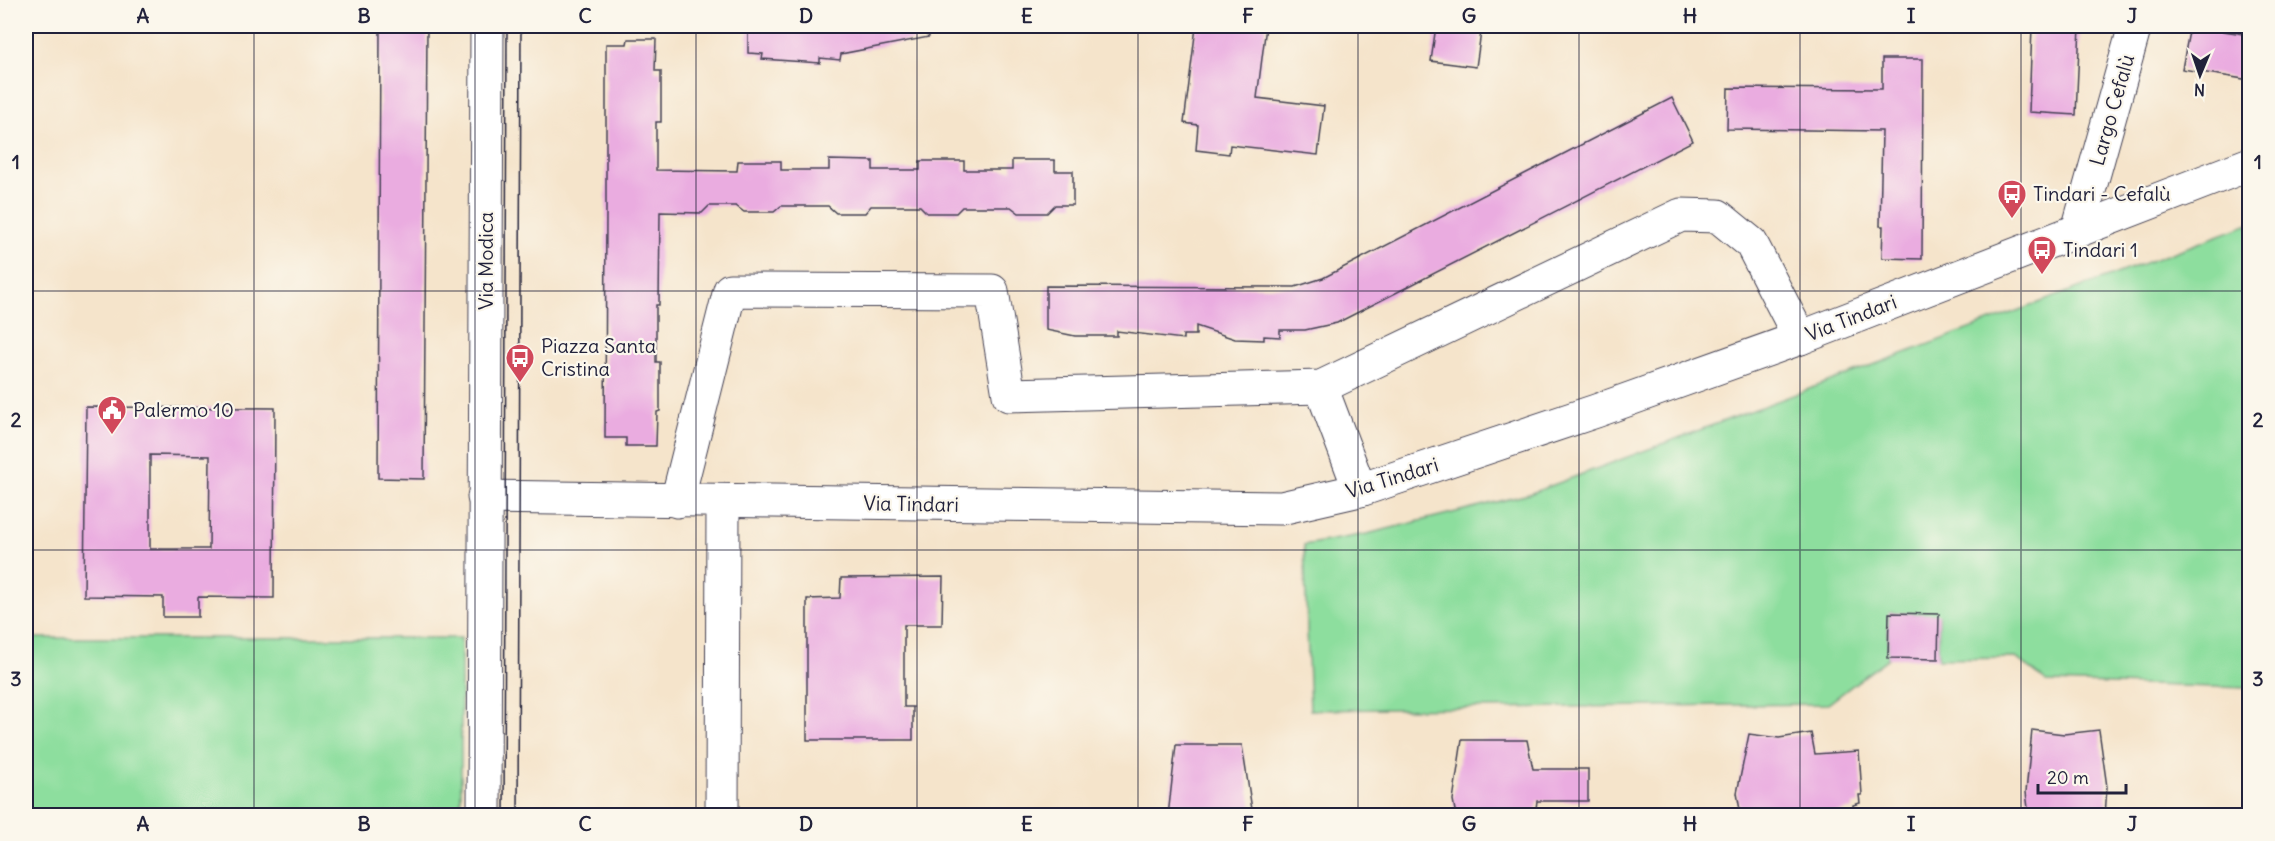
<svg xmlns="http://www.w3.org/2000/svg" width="2275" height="841" viewBox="0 0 2275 841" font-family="Delius,sans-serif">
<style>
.green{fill:#8dde9e;stroke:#58806c;stroke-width:1.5}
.building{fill:#eaace0;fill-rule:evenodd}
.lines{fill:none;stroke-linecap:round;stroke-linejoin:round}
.minor-casing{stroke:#423f51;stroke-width:35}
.minor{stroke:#fff;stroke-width:33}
.tram{stroke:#22223b;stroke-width:1.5}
.grid{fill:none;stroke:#22223b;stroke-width:1.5;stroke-opacity:0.55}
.labels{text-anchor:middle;stroke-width:4.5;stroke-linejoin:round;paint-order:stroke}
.street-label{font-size:20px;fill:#22223b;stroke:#fbf7ec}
.poi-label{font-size:20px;fill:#22223b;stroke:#fbf7ec;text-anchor:start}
.neatline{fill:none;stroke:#22223b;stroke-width:2}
.grid-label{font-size:20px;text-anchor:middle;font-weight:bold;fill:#22223b}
</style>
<rect width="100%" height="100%" fill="#fbf7ec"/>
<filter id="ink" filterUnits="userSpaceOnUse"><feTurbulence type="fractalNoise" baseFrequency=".0167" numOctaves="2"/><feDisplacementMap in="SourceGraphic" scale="12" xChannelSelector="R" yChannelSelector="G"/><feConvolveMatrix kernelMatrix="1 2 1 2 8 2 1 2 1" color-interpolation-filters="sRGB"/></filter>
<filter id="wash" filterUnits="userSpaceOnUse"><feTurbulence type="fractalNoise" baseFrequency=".008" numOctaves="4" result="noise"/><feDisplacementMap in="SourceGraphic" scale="24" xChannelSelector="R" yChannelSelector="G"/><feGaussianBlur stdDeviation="1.35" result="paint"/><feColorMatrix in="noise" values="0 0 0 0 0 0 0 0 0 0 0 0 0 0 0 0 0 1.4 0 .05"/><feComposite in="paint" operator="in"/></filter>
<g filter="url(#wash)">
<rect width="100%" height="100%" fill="#f5e4cb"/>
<g class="green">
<polygon points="2249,224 2249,688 2047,682 2016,658 1938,659 1939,615 1889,613 1888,658 1828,704 1310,710 1304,545 1367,534 1529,494"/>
<rect x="26" y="638" width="435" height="177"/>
</g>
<g id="blocks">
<g class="building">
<polygon points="380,26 427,26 424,479 378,478"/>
<polygon points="755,26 928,26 929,37 841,54 840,60 820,58 820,63 762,59 763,54 748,53 748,31"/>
<polygon points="1211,26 1266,26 1257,98 1324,106 1318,155 1230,145 1229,154 1196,150 1198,125 1184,123 1196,27 1210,29"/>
<polygon points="1436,26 1468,26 1468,31 1481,32 1476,67 1431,61"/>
<polygon points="2032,26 2080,26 2076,115 2029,112"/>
<polygon points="2190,26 2250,35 2250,80 2182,69"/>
<polygon points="628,39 656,39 655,71 661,71 661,122 656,122 656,170 737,171 738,161 781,161 781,170 829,170 829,160 873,161 873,170 920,170 920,161 964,161 964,170 1012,170 1012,160 1055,160 1055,171 1073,171 1073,205 1055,205 1047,213 1019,213 1011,207 962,207 956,213 927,213 920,206 871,206 865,213 836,213 828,206 781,206 774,212 744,212 736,206 709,206 702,213 660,212 659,305 656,305 656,362 660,362 660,411 657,412 656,446 626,446 626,438 605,438 606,210 606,44 627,44"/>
<polygon points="1882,59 1923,59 1922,259 1882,258 1883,226 1880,226 1882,131 1727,129 1728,88 1882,89"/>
<polygon points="1672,98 1693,141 1337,323 1305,330 1280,330 1280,337 1264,336 1264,340 1235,339 1196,326 1196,335 1183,335 1183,339 1117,331 1117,336 1075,336 1046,330 1046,286 1295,287 1323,278"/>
<path d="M86,407L275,408L274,598L198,597V617H163V597L84,596ZM150,455L210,456L209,549H150Z"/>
<polygon points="943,577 942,625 904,625 904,707 913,707 913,740 807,740 807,599 840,598 841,578"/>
<polygon points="1889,613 1939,614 1938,659 1888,658"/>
<polygon points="2032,730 2064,734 2099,730 2107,787 2105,816 2029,816 2026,792"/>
<polygon points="1811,733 1815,754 1859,751 1862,795 1859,795 1860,803 1853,805 1853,809 1814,816 1741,816 1737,793 1749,734 1779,738"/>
<polygon points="1462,740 1527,740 1533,769 1588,769 1588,801 1537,801 1535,816 1456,816 1453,800"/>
<polygon points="1176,745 1242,745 1253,816 1168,816"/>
</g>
</g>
</g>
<g filter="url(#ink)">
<use href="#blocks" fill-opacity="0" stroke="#423f51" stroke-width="1.5"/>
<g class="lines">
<g class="minor-casing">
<g id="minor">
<polyline points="2078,230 2135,26"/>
<polyline points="1321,387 1360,490"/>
<polyline points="484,497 1281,508 1360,490 1596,411 1800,338 2250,164"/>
<polyline points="677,501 730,290 992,291 1009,395 1321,387 1681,215 1718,216 1751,243 1800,338"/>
<polyline points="484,816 487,26"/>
<polyline points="722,816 723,502"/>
</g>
</g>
<use href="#minor" class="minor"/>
<g class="tram">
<polyline points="504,816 507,26"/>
<polyline points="518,816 521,26"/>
</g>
</g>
</g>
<path class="grid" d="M254,26V816M475,26V816M696,26V816M917,26V816M1138,26V816M1358,26V816M1579,26V816M1800,26V816M2021,26V816M26,291H2250M26,550H2250"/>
<defs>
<g id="bus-pin" transform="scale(1.5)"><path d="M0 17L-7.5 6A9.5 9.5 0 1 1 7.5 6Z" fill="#d1495b" stroke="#fbf7ec"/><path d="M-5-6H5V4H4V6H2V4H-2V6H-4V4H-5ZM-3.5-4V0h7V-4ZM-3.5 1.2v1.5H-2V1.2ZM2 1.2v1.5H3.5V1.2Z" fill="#fff"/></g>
<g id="civic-pin" transform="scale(1.5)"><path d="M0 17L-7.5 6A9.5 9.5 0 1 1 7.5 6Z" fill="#d1495b" stroke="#fbf7ec"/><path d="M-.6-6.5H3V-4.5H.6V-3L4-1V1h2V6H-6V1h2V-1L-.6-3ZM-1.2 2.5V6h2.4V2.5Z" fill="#fff"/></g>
</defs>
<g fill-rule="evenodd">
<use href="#bus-pin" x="2012" y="194"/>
<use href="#bus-pin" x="2042" y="250"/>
<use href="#bus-pin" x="520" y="358"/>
<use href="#civic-pin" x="112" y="410"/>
</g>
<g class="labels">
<g class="street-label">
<text transform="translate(2112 110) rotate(-74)" y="7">Largo Cefalù</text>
<text transform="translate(486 261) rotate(-90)" y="7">Via Modica</text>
<text transform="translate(1851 318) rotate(-21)" y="7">Via Tindari</text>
<text transform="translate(1392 478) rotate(-17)" y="7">Via Tindari</text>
<text transform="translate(911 504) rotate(1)" y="7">Via Tindari</text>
</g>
<g class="poi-label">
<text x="2033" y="201">Tindari - Cefalù</text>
<text x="2063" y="257">Tindari 1</text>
<text x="541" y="353">Piazza Santa<tspan x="541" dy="23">Cristina</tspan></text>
<text x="133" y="417">Palermo 10</text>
</g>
</g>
<rect width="2275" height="841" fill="none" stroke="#fbf7ec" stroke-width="66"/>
<g transform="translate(2200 75) rotate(182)" stroke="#fbf7ec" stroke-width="4.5" paint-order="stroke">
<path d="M0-4.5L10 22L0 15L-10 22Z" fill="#22223b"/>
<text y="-9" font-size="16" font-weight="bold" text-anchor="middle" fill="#22223b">N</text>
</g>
<path d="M2038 784v9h88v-9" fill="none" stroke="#22223b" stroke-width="3"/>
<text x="2047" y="784" font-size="18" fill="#22223b" stroke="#fbf7ec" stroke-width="4.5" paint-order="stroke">20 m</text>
<rect x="33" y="33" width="2209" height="775" class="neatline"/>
<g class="grid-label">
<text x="143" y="23">A</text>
<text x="364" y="23">B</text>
<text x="585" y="23">C</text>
<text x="806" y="23">D</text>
<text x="1027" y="23">E</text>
<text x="1248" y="23">F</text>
<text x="1469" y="23">G</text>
<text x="1690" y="23">H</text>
<text x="1911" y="23">I</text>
<text x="2132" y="23">J</text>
<text x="16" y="169">1</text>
<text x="2258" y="169">1</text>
<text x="16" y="427">2</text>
<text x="2258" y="427">2</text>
<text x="16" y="686">3</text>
<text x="2258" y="686">3</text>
<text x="143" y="831">A</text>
<text x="364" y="831">B</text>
<text x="585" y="831">C</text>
<text x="806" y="831">D</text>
<text x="1027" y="831">E</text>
<text x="1248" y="831">F</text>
<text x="1469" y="831">G</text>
<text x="1690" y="831">H</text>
<text x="1911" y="831">I</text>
<text x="2132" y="831">J</text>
</g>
</svg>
